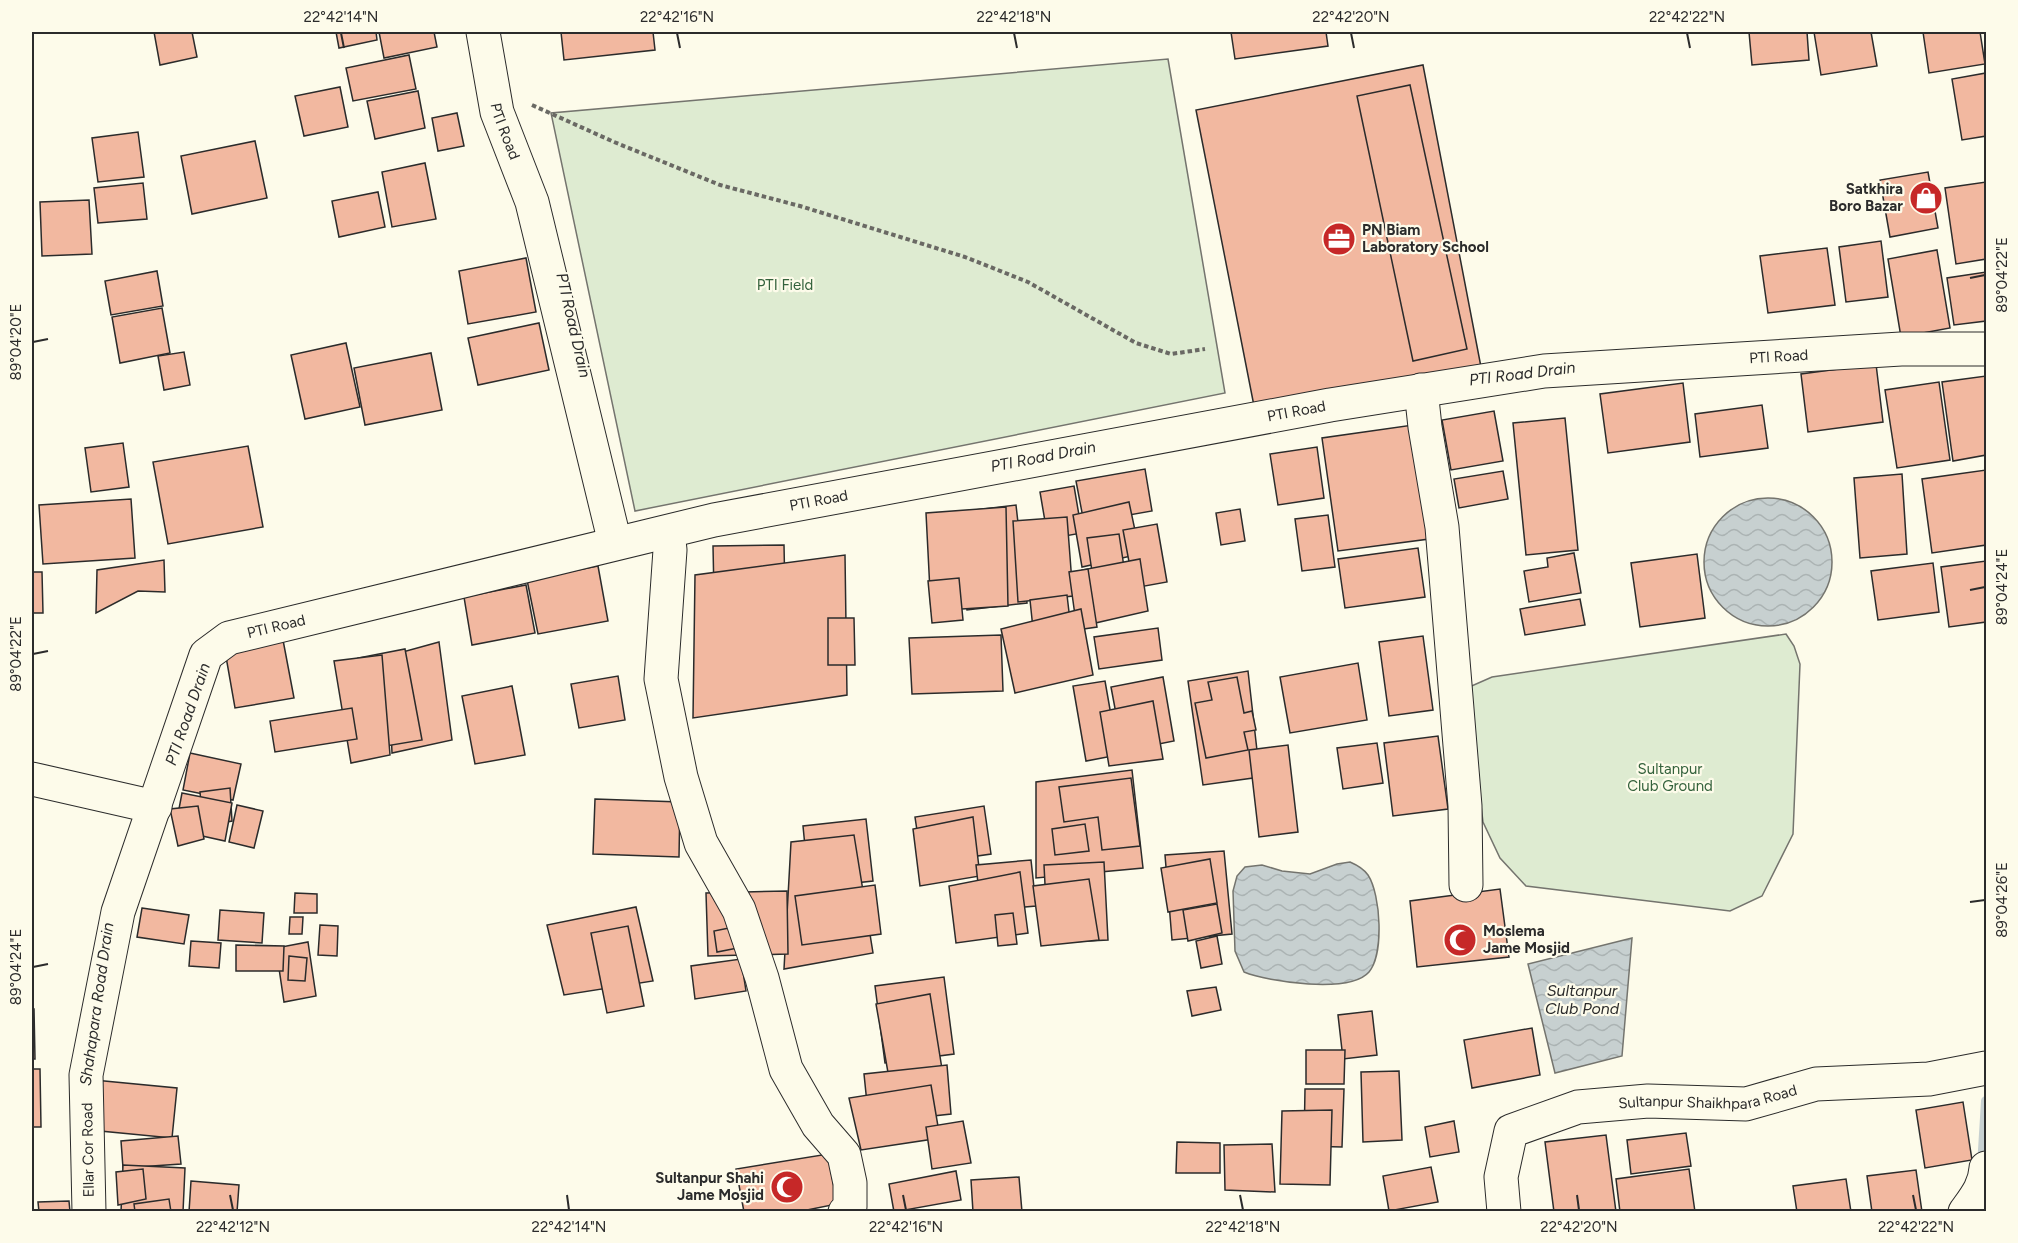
<svg xmlns="http://www.w3.org/2000/svg" width="2018" height="1243" viewBox="0 0 2018 1243" font-family="Figtree,sans-serif">
<style>
.park{fill:#deebd1;stroke:#74746e;stroke-width:1.5}
.water{fill:url(#water-waves);stroke:#74746e;stroke-width:1.5}
.lines{fill:none;stroke-linecap:round;stroke-linejoin:round}
.stream{stroke:#c7d0d0;stroke-width:10}
.building{fill:#f2b8a0;stroke:#2b2b2b;stroke-width:1.5}
.minor-casing{stroke:#2b2b2b;stroke-width:35}
.major-casing{stroke:#2b2b2b;stroke-width:35}
.path{stroke:#6a6964;stroke-width:4;stroke-dasharray:4.5 3;stroke-linecap:butt}
.minor{stroke:#fdfbea;stroke-width:33}
.major{stroke:#fdfbea;stroke-width:33}
.ticks{fill:none;stroke:#2b2b2b;stroke-width:2}
.labels{text-anchor:middle;stroke-width:4.5;stroke-linejoin:round;paint-order:stroke}
.street-label{font-size:15px;fill:#2b2b2b;stroke:#fdfbea}
.poi-label{font-size:15px;font-weight:bold;fill:#2b2b2b;stroke:#fdfbea;text-anchor:end}
.park-label{font-size:15px;fill:#34623c;stroke:#fdfbea}
.water-label{font-size:16px;font-style:italic;fill:#2b2b2b;stroke:#fdfbea}
.neatline{fill:none;stroke:#2b2b2b;stroke-width:2}
.ticks-label{font-size:15px;text-anchor:middle;fill:#2b2b2b}
</style>
<defs>
<pattern id="water-waves" width="16" height="10" patternUnits="userSpaceOnUse" patternTransform="scale(1.5)"><rect width="16" height="10" fill="#c7d0d0"/><path d="M0 5q4-4 8 0t8 0" fill="none" stroke="#abb3b3"/></pattern>
</defs>
<rect width="100%" height="100%" fill="#fdfbea"/>
<g class="park">
<polygon points="1168,59 1225,393 635,511 551,113"/>
<polygon points="1786,634 1794,646 1800,664 1793,834 1762,896 1730,911 1526,886 1500,858 1483,822 1467,688 1492,677"/>
</g>
<g class="water">
<circle cx="1768" cy="562" r="64"/>
<path d="M1350,862C1357,865 1363,868 1368,875C1381,895 1384,954 1369,972C1350,994 1268,982 1244,972L1235,951L1233,891L1237,876L1245,867L1262,865L1282,871L1310,874L1337,864Z"/>
<polygon points="1632,938 1622,1056 1555,1073 1528,964"/>
</g>
<g class="lines">
<polyline class="stream" points="1982,1166 1986,1101"/>
</g>
<g class="building">
<polygon points="154,32 192,32 197,57 160,65"/>
<polygon points="336,32 376,32 377,40 339,48"/>
<polygon points="379,32 434,32 437,47 384,58"/>
<polygon points="561,32 653,32 655,50 564,60"/>
<polygon points="1231,32 1326,32 1328,46 1235,59"/>
<polygon points="1749,32 1807,32 1809,60 1752,65"/>
<polygon points="1814,32 1871,32 1877,66 1821,75"/>
<polygon points="1923,32 1980,32 1985,64 1929,73"/>
<polygon points="409,55 416,89 353,101 346,68"/>
<polygon points="1423,65 1481,367 1255,411 1196,110"/>
<polygon points="1986,73 1986,136 1962,140 1952,79"/>
<polygon points="1410,85 1467,349 1413,361 1357,96"/>
<polygon points="340,87 348,127 304,136 295,96"/>
<polygon points="418,91 425,128 375,139 367,101"/>
<polygon points="457,113 464,146 438,151 432,118"/>
<polygon points="138,132 144,177 98,182 92,138"/>
<polygon points="255,141 267,198 192,214 181,156"/>
<polygon points="425,163 436,219 392,227 382,172"/>
<polygon points="1928,172 1938,228 1890,237 1880,180"/>
<polygon points="1986,182 1986,259 1956,264 1945,188"/>
<polygon points="143,183 147,219 98,223 94,188"/>
<polygon points="378,192 385,227 339,237 332,201"/>
<polygon points="89,200 92,254 42,256 40,202"/>
<polygon points="1881,241 1888,297 1846,302 1839,247"/>
<polygon points="1827,248 1835,305 1768,313 1760,256"/>
<polygon points="1937,250 1950,328 1901,337 1888,259"/>
<polygon points="526,258 536,312 468,324 459,271"/>
<polygon points="157,271 163,306 111,315 105,281"/>
<polygon points="1986,272 1986,321 1954,325 1947,278"/>
<polygon points="162,308 170,353 120,363 112,317"/>
<polygon points="539,323 549,370 478,385 468,338"/>
<polygon points="346,343 360,407 305,419 291,355"/>
<polygon points="184,352 190,385 164,390 158,356"/>
<polygon points="431,353 442,410 365,425 354,368"/>
<polygon points="1876,364 1883,422 1808,432 1801,374"/>
<polygon points="1986,376 1986,455 1953,461 1942,382"/>
<polygon points="1939,382 1950,460 1897,468 1885,390"/>
<polygon points="1683,383 1690,442 1608,453 1600,394"/>
<polygon points="1762,405 1768,448 1700,457 1695,414"/>
<polygon points="1494,411 1503,461 1451,470 1442,420"/>
<polygon points="1565,418 1578,550 1526,555 1513,423"/>
<polygon points="1413,425 1429,539 1338,551 1322,438"/>
<polygon points="123,443 129,487 91,492 85,448"/>
<polygon points="248,446 263,527 168,544 153,462"/>
<polygon points="1317,447 1324,498 1278,505 1270,454"/>
<polygon points="1145,469 1152,511 1084,523 1076,481"/>
<polygon points="1986,470 1986,545 1932,553 1922,479"/>
<polygon points="1503,471 1508,499 1459,508 1454,479"/>
<polygon points="1902,474 1907,554 1860,558 1854,478"/>
<polygon points="1074,486 1082,533 1048,539 1040,492"/>
<polygon points="131,499 135,558 43,564 39,505"/>
<polygon points="1129,502 1140,554 1082,567 1073,515"/>
<polygon points="1016,505 1027,603 967,610 962,571 984,568 981,542 962,544 958,512"/>
<polygon points="1006,507 1008,606 931,611 926,513"/>
<polygon points="1240,509 1245,541 1221,545 1216,513"/>
<polygon points="1328,515 1335,567 1302,571 1295,519"/>
<polygon points="1067,517 1073,596 1018,602 1013,521"/>
<polygon points="1157,524 1167,582 1134,588 1123,530"/>
<polygon points="1119,534 1129,600 1097,605 1087,538"/>
<polygon points="784,545 787,690 716,691 713,546"/>
<polygon points="1418,548 1425,597 1345,608 1338,559"/>
<polygon points="1574,553 1581,593 1529,602 1524,571 1548,567 1547,558"/>
<polygon points="1697,554 1705,618 1640,627 1631,563"/>
<polygon points="845,555 847,695 693,718 695,575"/>
<polygon points="1140,559 1148,611 1091,624 1082,570"/>
<polygon points="164,560 165,592 138,591 96,613 97,570"/>
<polygon points="1986,561 1986,622 1949,627 1941,567"/>
<polygon points="1933,563 1939,612 1878,620 1871,571"/>
<polygon points="598,566 608,621 538,634 527,580"/>
<polygon points="1088,569 1097,627 1077,630 1069,572"/>
<polygon points="32,572 42,572 43,613 32,613"/>
<polygon points="959,578 963,620 932,623 928,581"/>
<polygon points="526,585 535,633 472,645 464,597"/>
<polygon points="1067,595 1075,663 1037,667 1030,600"/>
<polygon points="1580,599 1585,625 1525,635 1520,609"/>
<polygon points="1081,609 1093,675 1015,693 1001,629"/>
<polygon points="828,618 854,618 855,665 828,665"/>
<polygon points="1158,628 1162,660 1099,669 1094,637"/>
<polygon points="1001,635 1003,691 912,694 909,638"/>
<polygon points="1423,636 1433,710 1389,716 1379,642"/>
<polygon points="283,640 294,698 235,708 225,651"/>
<polygon points="439,642 452,740 392,753 388,656"/>
<polygon points="405,649 422,740 374,748 358,658"/>
<polygon points="382,655 390,755 351,763 334,661"/>
<polygon points="1358,663 1367,720 1290,733 1280,677"/>
<polygon points="1248,671 1260,777 1203,785 1188,681"/>
<polygon points="618,676 625,720 579,728 571,684"/>
<polygon points="1163,677 1174,741 1123,751 1111,687"/>
<polygon points="1237,677 1244,713 1252,711 1256,730 1244,732 1248,750 1206,758 1195,703 1212,700 1208,682"/>
<polygon points="1105,681 1118,755 1086,761 1073,686"/>
<polygon points="512,686 525,755 475,764 462,696"/>
<polygon points="1153,701 1163,759 1109,766 1100,712"/>
<polygon points="352,708 357,739 275,752 270,721"/>
<polygon points="1438,736 1448,809 1393,816 1384,743"/>
<polygon points="1377,743 1383,783 1343,789 1337,748"/>
<polygon points="1288,745 1298,832 1259,837 1249,750"/>
<polygon points="190,753 241,764 233,800 183,790"/>
<polygon points="1132,770 1143,868 1036,878 1036,782"/>
<polygon points="1131,778 1140,846 1102,850 1098,817 1064,822 1059,787"/>
<polygon points="230,788 232,821 203,826 200,792"/>
<polygon points="182,793 232,803 225,841 175,830"/>
<polygon points="595,799 680,802 679,857 593,854"/>
<polygon points="237,805 263,811 254,848 229,842"/>
<polygon points="198,806 204,839 178,846 170,809"/>
<polygon points="984,806 991,854 922,864 915,817"/>
<polygon points="973,817 980,876 920,886 913,829"/>
<polygon points="866,819 873,881 809,888 803,826"/>
<polygon points="1085,824 1089,851 1055,855 1052,829"/>
<polygon points="854,835 873,953 784,969 791,842"/>
<polygon points="1224,851 1232,934 1172,940 1165,855"/>
<polygon points="1210,859 1217,903 1168,912 1161,868"/>
<polygon points="1031,860 1036,906 981,911 976,865"/>
<polygon points="1104,862 1108,940 1048,943 1044,865"/>
<polygon points="1020,872 1028,933 956,943 949,886"/>
<polygon points="1089,879 1099,940 1041,946 1033,886"/>
<polygon points="875,885 881,934 802,945 795,896"/>
<polygon points="1500,889 1509,957 1417,967 1410,901"/>
<polygon points="787,891 788,954 708,956 706,893"/>
<polygon points="295,893 317,894 317,913 294,913"/>
<polygon points="1217,904 1222,933 1188,941 1183,910"/>
<polygon points="636,907 653,981 564,995 547,925"/>
<polygon points="142,908 189,915 184,944 137,937"/>
<polygon points="220,910 264,913 262,943 218,940"/>
<polygon points="1013,913 1017,944 998,946 995,915"/>
<polygon points="290,917 303,917 302,934 289,934"/>
<polygon points="320,925 338,926 337,956 318,955"/>
<polygon points="628,926 644,1006 607,1013 591,933"/>
<polygon points="739,926 743,947 717,952 714,931"/>
<polygon points="1217,936 1222,964 1201,968 1196,941"/>
<polygon points="191,941 221,943 219,968 189,966"/>
<polygon points="308,942 316,996 284,1002 276,948"/>
<polygon points="236,945 284,946 283,971 236,971"/>
<polygon points="289,956 307,958 305,981 288,980"/>
<polygon points="741,959 746,991 695,999 691,966"/>
<polygon points="944,977 954,1054 885,1063 875,986"/>
<polygon points="1216,987 1221,1010 1192,1016 1187,991"/>
<polygon points="930,994 942,1069 890,1084 876,1004"/>
<polygon points="32,1009 34,1009 35,1059 32,1059"/>
<polygon points="1372,1011 1377,1055 1343,1059 1338,1015"/>
<polygon points="1532,1028 1540,1075 1472,1088 1464,1040"/>
<polygon points="1306,1050 1345,1050 1344,1084 1306,1084"/>
<polygon points="947,1065 951,1114 869,1123 864,1074"/>
<polygon points="32,1069 40,1069 41,1127 32,1127"/>
<polygon points="1399,1071 1402,1140 1363,1142 1361,1072"/>
<polygon points="94,1080 177,1088 172,1138 90,1130"/>
<polygon points="931,1085 940,1138 861,1150 849,1098"/>
<polygon points="1305,1089 1344,1089 1342,1147 1304,1146"/>
<polygon points="1963,1102 1972,1160 1925,1168 1916,1110"/>
<polygon points="1332,1110 1330,1185 1280,1184 1282,1111"/>
<polygon points="963,1121 971,1163 932,1169 926,1127"/>
<polygon points="1454,1121 1459,1152 1430,1157 1425,1127"/>
<polygon points="1686,1133 1691,1166 1631,1174 1627,1140"/>
<polygon points="1606,1135 1616,1212 1554,1212 1545,1142"/>
<polygon points="178,1136 181,1164 123,1168 121,1141"/>
<polygon points="1177,1142 1220,1143 1220,1173 1176,1173"/>
<polygon points="1272,1144 1275,1192 1225,1190 1224,1145"/>
<polygon points="828,1154 837,1204 797,1212 744,1212 736,1169"/>
<polygon points="123,1165 185,1168 183,1212 121,1212"/>
<polygon points="1431,1167 1438,1202 1389,1211 1383,1176"/>
<polygon points="143,1169 146,1199 118,1205 116,1172"/>
<polygon points="1689,1169 1695,1212 1620,1212 1616,1179"/>
<polygon points="1916,1170 1922,1212 1872,1212 1867,1176"/>
<polygon points="956,1171 961,1200 894,1212 889,1184"/>
<polygon points="1019,1177 1022,1212 973,1212 971,1180"/>
<polygon points="1846,1179 1851,1212 1797,1212 1793,1186"/>
<polygon points="191,1181 239,1185 237,1212 189,1212"/>
<polygon points="169,1199 171,1212 135,1212 134,1204"/>
<polygon points="69,1201 70,1212 39,1212 38,1202"/>
</g>
<g class="lines">
<g class="minor-casing">
<g id="minor">
<path id="s1" d="M483,32L497,112L532,202L615,543"/>
<polyline points="1421,390 1425,427 1442,527 1465,806 1466,885"/>
<polyline points="668,532 670,550 661,679 681,777 701,843 739,910 762,978 786,1069 818,1125 844,1155 850,1183 850,1207 845,1212"/>
<polyline points="32,779 155,807"/>
<path id="s2" d="M1504,1212L1501,1177L1511,1131L1578,1107L1648,1101L1746,1104L1816,1084L1929,1079L1986,1068"/>
</g>
</g>
<g class="major-casing">
<g id="major">
<path id="s3" d="M89,1212L86,1075L118,912L206,655L229,638L714,520L1330,405L1544,371L1901,349H1986"/>
<path d="M1965,1212C1975,1198 1985,1186 1986,1168"/>
</g>
</g>
<polyline class="path" points="532,105 614,142 720,185 800,206 965,257 1028,282 1136,343 1171,354 1205,349"/>
<use href="#minor" class="minor"/>
<use href="#major" class="major"/>
</g>
<path class="ticks" d="M341,33L344,48M677,33L680,48M1014,33L1017,48M1351,33L1354,48M1687,33L1690,48M1970,278L1985,275M33,342L48,339M1970,590L1985,587M33,654L48,651M1970,902L1985,900M33,967L48,964M230,1195L233,1210M567,1195L569,1210M903,1195L906,1210M1240,1195L1243,1210M1577,1195L1579,1210M1913,1195L1916,1210"/>
<defs>
<g id="shop-disc" transform="scale(1.725)"><circle r="9.5" fill="#c62828" stroke="#fdfbea"/><path d="M-5-2.5h2.3a2.7 3.5 0 0 1 5.4 0H5L5.5 6h-11ZM-1.5-2.5h3a1.5 2.3 0 0 0-3 0Z" fill="#fff"/></g>
<g id="office-disc" transform="scale(1.725)"><circle r="9.5" fill="#c62828" stroke="#fdfbea"/><path d="M-6-3h4V-5.5h4V-3h4V5H-6ZM-1-4.5V-3h2v-1.5ZM-6 0V1H6V0Z" fill="#fff"/></g>
<g id="mosque-disc" transform="scale(1.725)"><circle r="9.5" fill="#c62828" stroke="#fdfbea"/><path d="M3.5-4.9A6 6 0 1 0 3.5 4.9A5 5 0 1 1 3.5-4.9Z" fill="#fff"/></g>
</defs>
<g fill-rule="evenodd">
<use href="#shop-disc" x="1926" y="198"/>
<use href="#office-disc" x="1339" y="239"/>
<use href="#mosque-disc" x="1460" y="940"/>
<use href="#mosque-disc" x="787" y="1187"/>
</g>
<g class="labels">
<g class="street-label">
<text dy="5" stroke="none"><textPath href="#s1" startOffset="102">PTI Road</textPath></text>
<text dy="5" stroke="none"><textPath href="#s3" startOffset="2181">PTI Road</textPath></text>
<text dy="5" stroke="none"><textPath href="#s3" startOffset="1695">PTI Road</textPath></text>
<text dy="5" stroke="none"><textPath href="#s3" startOffset="1209">PTI Road</textPath></text>
<text dy="5" stroke="none"><textPath href="#s3" startOffset="652">PTI Road</textPath></text>
<text dy="5" stroke="none"><textPath href="#s2" startOffset="284">Sultanpur Shaikhpara Road</textPath></text>
<text transform="translate(88 1150) rotate(-91)" y="5">Ellar Cor Road</text>
</g>
<g class="poi-label">
<text x="1903" y="194">Satkhira<tspan x="1903" dy="17">Boro Bazar</tspan></text>
<text x="1362" y="235" text-anchor="start">PN Biam<tspan x="1362" dy="17">Laboratory School</tspan></text>
<text x="1483" y="936" text-anchor="start">Moslema<tspan x="1483" dy="17">Jame Mosjid</tspan></text>
<text x="764" y="1183">Sultanpur Shahi<tspan x="764" dy="17">Jame Mosjid</tspan></text>
</g>
<g class="park-label">
<text x="785" y="290">PTI Field</text>
<text x="1670" y="774">Sultanpur<tspan x="1670" dy="17">Club Ground</tspan></text>
</g>
<g class="water-label">
<text transform="translate(574 325) rotate(77)" y="6">PTI Road Drain</text>
<text transform="translate(1522 373) rotate(-7)" y="6">PTI Road Drain</text>
<text transform="translate(1043 456) rotate(-11)" y="6">PTI Road Drain</text>
<text transform="translate(187 714) rotate(-71)" y="6">PTI Road Drain</text>
<text x="1582" y="996">Sultanpur<tspan x="1582" dy="18">Club Pond</tspan></text>
<text transform="translate(96 1004) rotate(-82)" y="6">Shahapara Road Drain</text>
</g>
</g>
<rect width="2018" height="1243" fill="none" stroke="#fdfbea" stroke-width="66"/>
<rect x="33" y="33" width="1952" height="1177" class="neatline"/>
<g class="ticks-label">
<text x="341" y="22">22°42'14"N</text>
<text x="677" y="22">22°42'16"N</text>
<text x="1014" y="22">22°42'18"N</text>
<text x="1351" y="22">22°42'20"N</text>
<text x="1687" y="22">22°42'22"N</text>
<text transform="translate(2002 275) rotate(-90)" y="5">89°04'22"E</text>
<text transform="translate(16 342) rotate(-90)" y="5">89°04'20"E</text>
<text transform="translate(2002 587) rotate(-90)" y="5">89°04'24"E</text>
<text transform="translate(16 654) rotate(-90)" y="5">89°04'22"E</text>
<text transform="translate(2002 900) rotate(-90)" y="5">89°04'26"E</text>
<text transform="translate(16 967) rotate(-90)" y="5">89°04'24"E</text>
<text x="233" y="1232">22°42'12"N</text>
<text x="569" y="1232">22°42'14"N</text>
<text x="906" y="1232">22°42'16"N</text>
<text x="1243" y="1232">22°42'18"N</text>
<text x="1579" y="1232">22°42'20"N</text>
<text x="1916" y="1232">22°42'22"N</text>
</g>
</svg>
